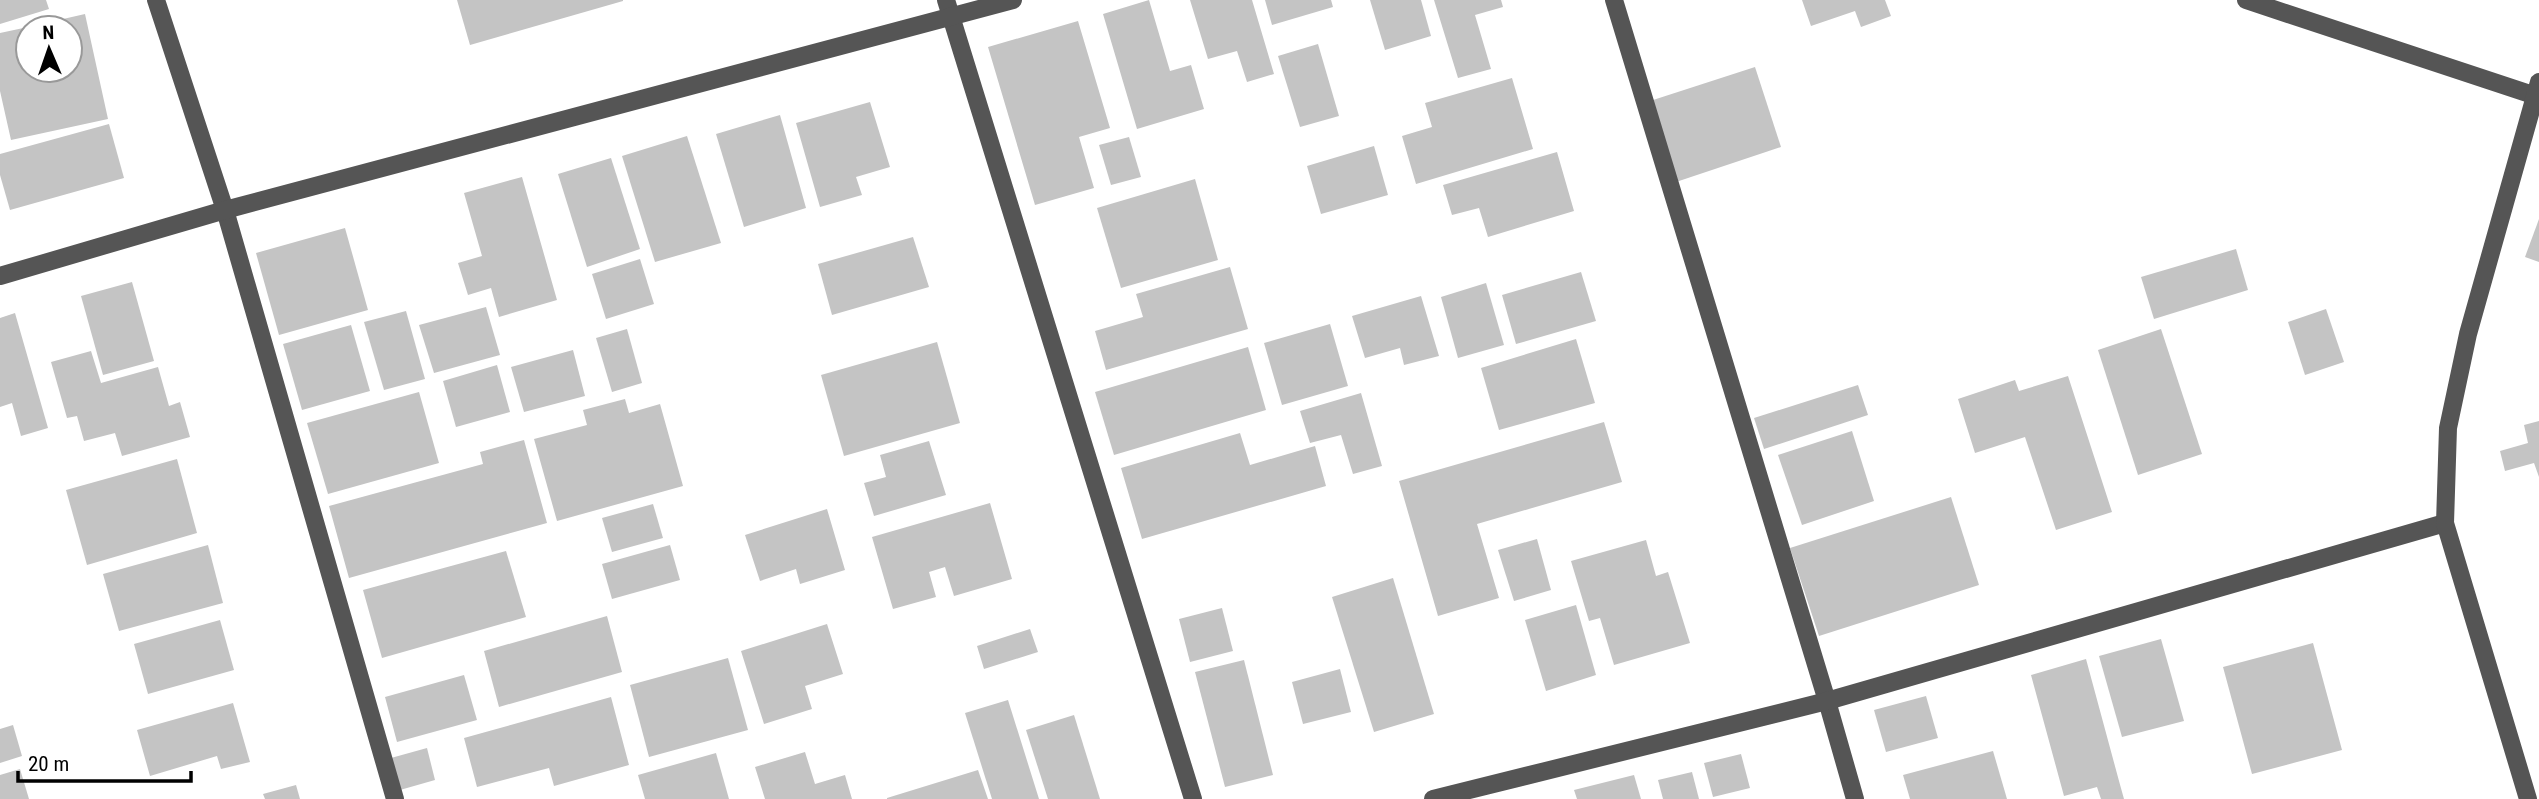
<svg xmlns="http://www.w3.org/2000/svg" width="2539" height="799" viewBox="0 0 2539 799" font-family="'Roboto Condensed',sans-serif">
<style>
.building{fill:#c4c4c4}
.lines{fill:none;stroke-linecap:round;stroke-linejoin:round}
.minor{stroke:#555;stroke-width:18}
</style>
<rect width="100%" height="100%" fill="#fff"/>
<g class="building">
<polygon points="0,0 46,0 49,9 0,24"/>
<polygon points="457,0 623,0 623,1 470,45"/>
<polygon points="1149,0 1170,71 1191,65 1204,109 1137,129 1103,14"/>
<polygon points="1190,0 1252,0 1274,74 1247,82 1237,51 1208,59"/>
<polygon points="1265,0 1331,0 1333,7 1272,25"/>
<polygon points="1370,0 1421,0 1431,36 1385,50"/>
<polygon points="1434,0 1501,0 1503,7 1475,15 1491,69 1458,78"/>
<polygon points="1802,0 1885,0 1891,16 1861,27 1855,11 1811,26"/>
<polygon points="85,14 108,119 11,140 0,91 0,33 28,27 28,70 70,70 70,28 28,27"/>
<polygon points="1078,21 1110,128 1079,137 1094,188 1035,205 988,47"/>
<polygon points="1318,44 1339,116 1300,127 1278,56"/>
<polygon points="1755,67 1781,147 1676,182 1650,101"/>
<polygon points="1512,78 1533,149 1416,184 1402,136 1432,127 1425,103"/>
<polygon points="870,102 890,167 856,177 862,195 820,207 796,123"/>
<polygon points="780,115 806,208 744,227 716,134"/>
<polygon points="109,124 124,178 10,210 0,175 0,154"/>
<polygon points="687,136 721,243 655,262 622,156"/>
<polygon points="1129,137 1141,177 1111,185 1099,145"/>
<polygon points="1374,146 1388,195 1321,214 1307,166"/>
<polygon points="1557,152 1574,211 1488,237 1479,208 1452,215 1443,185"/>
<polygon points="611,158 640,249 587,267 558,174"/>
<polygon points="522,177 557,300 499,317 491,288 468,295 458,263 482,256 464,193"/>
<polygon points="1195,179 1218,260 1121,288 1097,208"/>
<polygon points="2539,219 2539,262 2525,257"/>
<polygon points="345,228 368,310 279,335 256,253"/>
<polygon points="913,237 929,287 832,315 818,264"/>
<polygon points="2236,249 2248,290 2154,319 2141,277"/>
<polygon points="640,259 654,304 606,319 592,274"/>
<polygon points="1230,267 1248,329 1106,370 1095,331 1143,317 1136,294"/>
<polygon points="1581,272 1596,321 1516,344 1502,295"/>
<polygon points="132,282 154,361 103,375 81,296"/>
<polygon points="1486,283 1504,345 1458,358 1441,297"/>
<polygon points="1421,296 1439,356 1404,365 1400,348 1365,358 1352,316"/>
<polygon points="486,307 500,355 434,373 419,325"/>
<polygon points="2326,309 2344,362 2305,375 2288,322"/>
<polygon points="406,311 425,379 384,390 364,322"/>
<polygon points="15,313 48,428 21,436 12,403 0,407 0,318"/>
<polygon points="1330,324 1348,386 1282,405 1264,343"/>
<polygon points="351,325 370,391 302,410 283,344"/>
<polygon points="627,329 642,383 612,392 596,338"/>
<polygon points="2161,329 2202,454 2138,475 2098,350"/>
<polygon points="1576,339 1595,403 1499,430 1481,368"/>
<polygon points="937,342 960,423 844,456 821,375"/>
<polygon points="1248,347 1266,410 1114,455 1095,392"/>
<polygon points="573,350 585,396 524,412 511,367"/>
<polygon points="91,351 101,383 158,367 169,406 180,402 190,437 122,456 115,433 84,441 77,416 67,418 51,362"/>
<polygon points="497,365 510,412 456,427 443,381"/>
<polygon points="2068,376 2112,512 2056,530 2025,437 1975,453 1958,399 2015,380 2019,391"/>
<polygon points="1858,385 1868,415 1764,449 1754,418"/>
<polygon points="419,392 439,463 328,494 307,423"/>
<polygon points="1361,393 1382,466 1353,474 1341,435 1310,443 1300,411"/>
<polygon points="625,399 629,413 660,404 683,486 557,521 534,439 587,425 583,410"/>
<polygon points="2539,421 2539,477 2534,463 2505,471 2500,451 2528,443 2524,425"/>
<polygon points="1604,422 1622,482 1477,524 1499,598 1438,616 1399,481"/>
<polygon points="1852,431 1874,501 1802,525 1778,455"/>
<polygon points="1240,433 1250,465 1315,446 1326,486 1142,539 1121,468"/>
<polygon points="524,440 547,523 349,578 329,506 483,464 480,452"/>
<polygon points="929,441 946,495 874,516 864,483 886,477 880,455"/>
<polygon points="177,459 197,533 87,565 66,490"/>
<polygon points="1951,497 1979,585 1819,636 1790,548"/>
<polygon points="990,503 1012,579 954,596 945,567 929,572 936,597 893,609 872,537"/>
<polygon points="653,504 663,538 612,552 602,518"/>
<polygon points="827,509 845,570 800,584 796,569 760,581 745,535"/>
<polygon points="1537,539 1551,590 1514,601 1498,550"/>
<polygon points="1646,540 1656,576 1668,572 1690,643 1614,665 1600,618 1589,621 1571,561"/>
<polygon points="208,545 223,603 119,631 103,574"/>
<polygon points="670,545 680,580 612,599 602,564"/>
<polygon points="506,551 526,617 382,658 363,590"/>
<polygon points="1393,578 1434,714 1374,732 1332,597"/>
<polygon points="1576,605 1596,675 1546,691 1525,620"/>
<polygon points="1222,608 1233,651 1190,662 1179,619"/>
<polygon points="607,616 622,672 499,707 484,651"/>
<polygon points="220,620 234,670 148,694 134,644"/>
<polygon points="827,624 843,674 805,686 812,709 764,724 741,651"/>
<polygon points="1030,629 1038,652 984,669 977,646"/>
<polygon points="2161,639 2184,721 2122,737 2099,656"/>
<polygon points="2313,643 2342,750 2252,774 2223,667"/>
<polygon points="728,658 748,730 649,757 630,685"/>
<polygon points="2086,659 2119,781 2124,799 2101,799 2097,787 2064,796 2031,675"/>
<polygon points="1244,660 1273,775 1225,787 1195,672"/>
<polygon points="1340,669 1351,712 1303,724 1292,682"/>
<polygon points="464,675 477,720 397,742 385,697"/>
<polygon points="1926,696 1938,738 1886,752 1874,710"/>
<polygon points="611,697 629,765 554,786 549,768 477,787 464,738"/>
<polygon points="1008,700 1039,799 992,799 965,713"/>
<polygon points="233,703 250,762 221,769 217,756 150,776 137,730"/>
<polygon points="1074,715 1100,799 1048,799 1026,730"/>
<polygon points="13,725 22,756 0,763 0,729"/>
<polygon points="427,748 435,780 400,790 391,758"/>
<polygon points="1993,751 2007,799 1910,799 1903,775"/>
<polygon points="805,752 815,784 845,775 852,799 765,799 755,767"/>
<polygon points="716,753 729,799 645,799 638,775"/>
<polygon points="1741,754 1750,788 1713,797 1704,763"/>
<polygon points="20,769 29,799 0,799 0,775"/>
<polygon points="978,770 988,799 887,799 887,798"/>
<polygon points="1692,772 1699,799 1663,799 1658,780"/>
<polygon points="1634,775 1641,799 1577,799 1574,790"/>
<polygon points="296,785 300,799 265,799 263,794"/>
</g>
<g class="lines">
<g class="minor">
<polyline points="156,0 225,210 395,799"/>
<polyline points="946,0 1193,799"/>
<polyline points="1614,0 1827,701 1855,799"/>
<polyline points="2246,0 2539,97"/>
<polyline points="0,276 225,210 1013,0"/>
<polyline points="1433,799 1827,701 2445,523"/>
<polyline points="2528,799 2445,523 2448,428 2468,334 2539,82"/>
</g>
</g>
<g transform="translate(49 49) rotate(358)"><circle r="33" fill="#ffffff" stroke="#999999" stroke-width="2"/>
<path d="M0-5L12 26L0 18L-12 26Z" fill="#000000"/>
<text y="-10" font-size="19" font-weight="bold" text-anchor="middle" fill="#000000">N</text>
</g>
<path d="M18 771v10h173v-10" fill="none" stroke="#000000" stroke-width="3.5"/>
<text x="28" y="771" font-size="21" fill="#000000" stroke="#ffffff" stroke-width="5" paint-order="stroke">20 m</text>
</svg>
